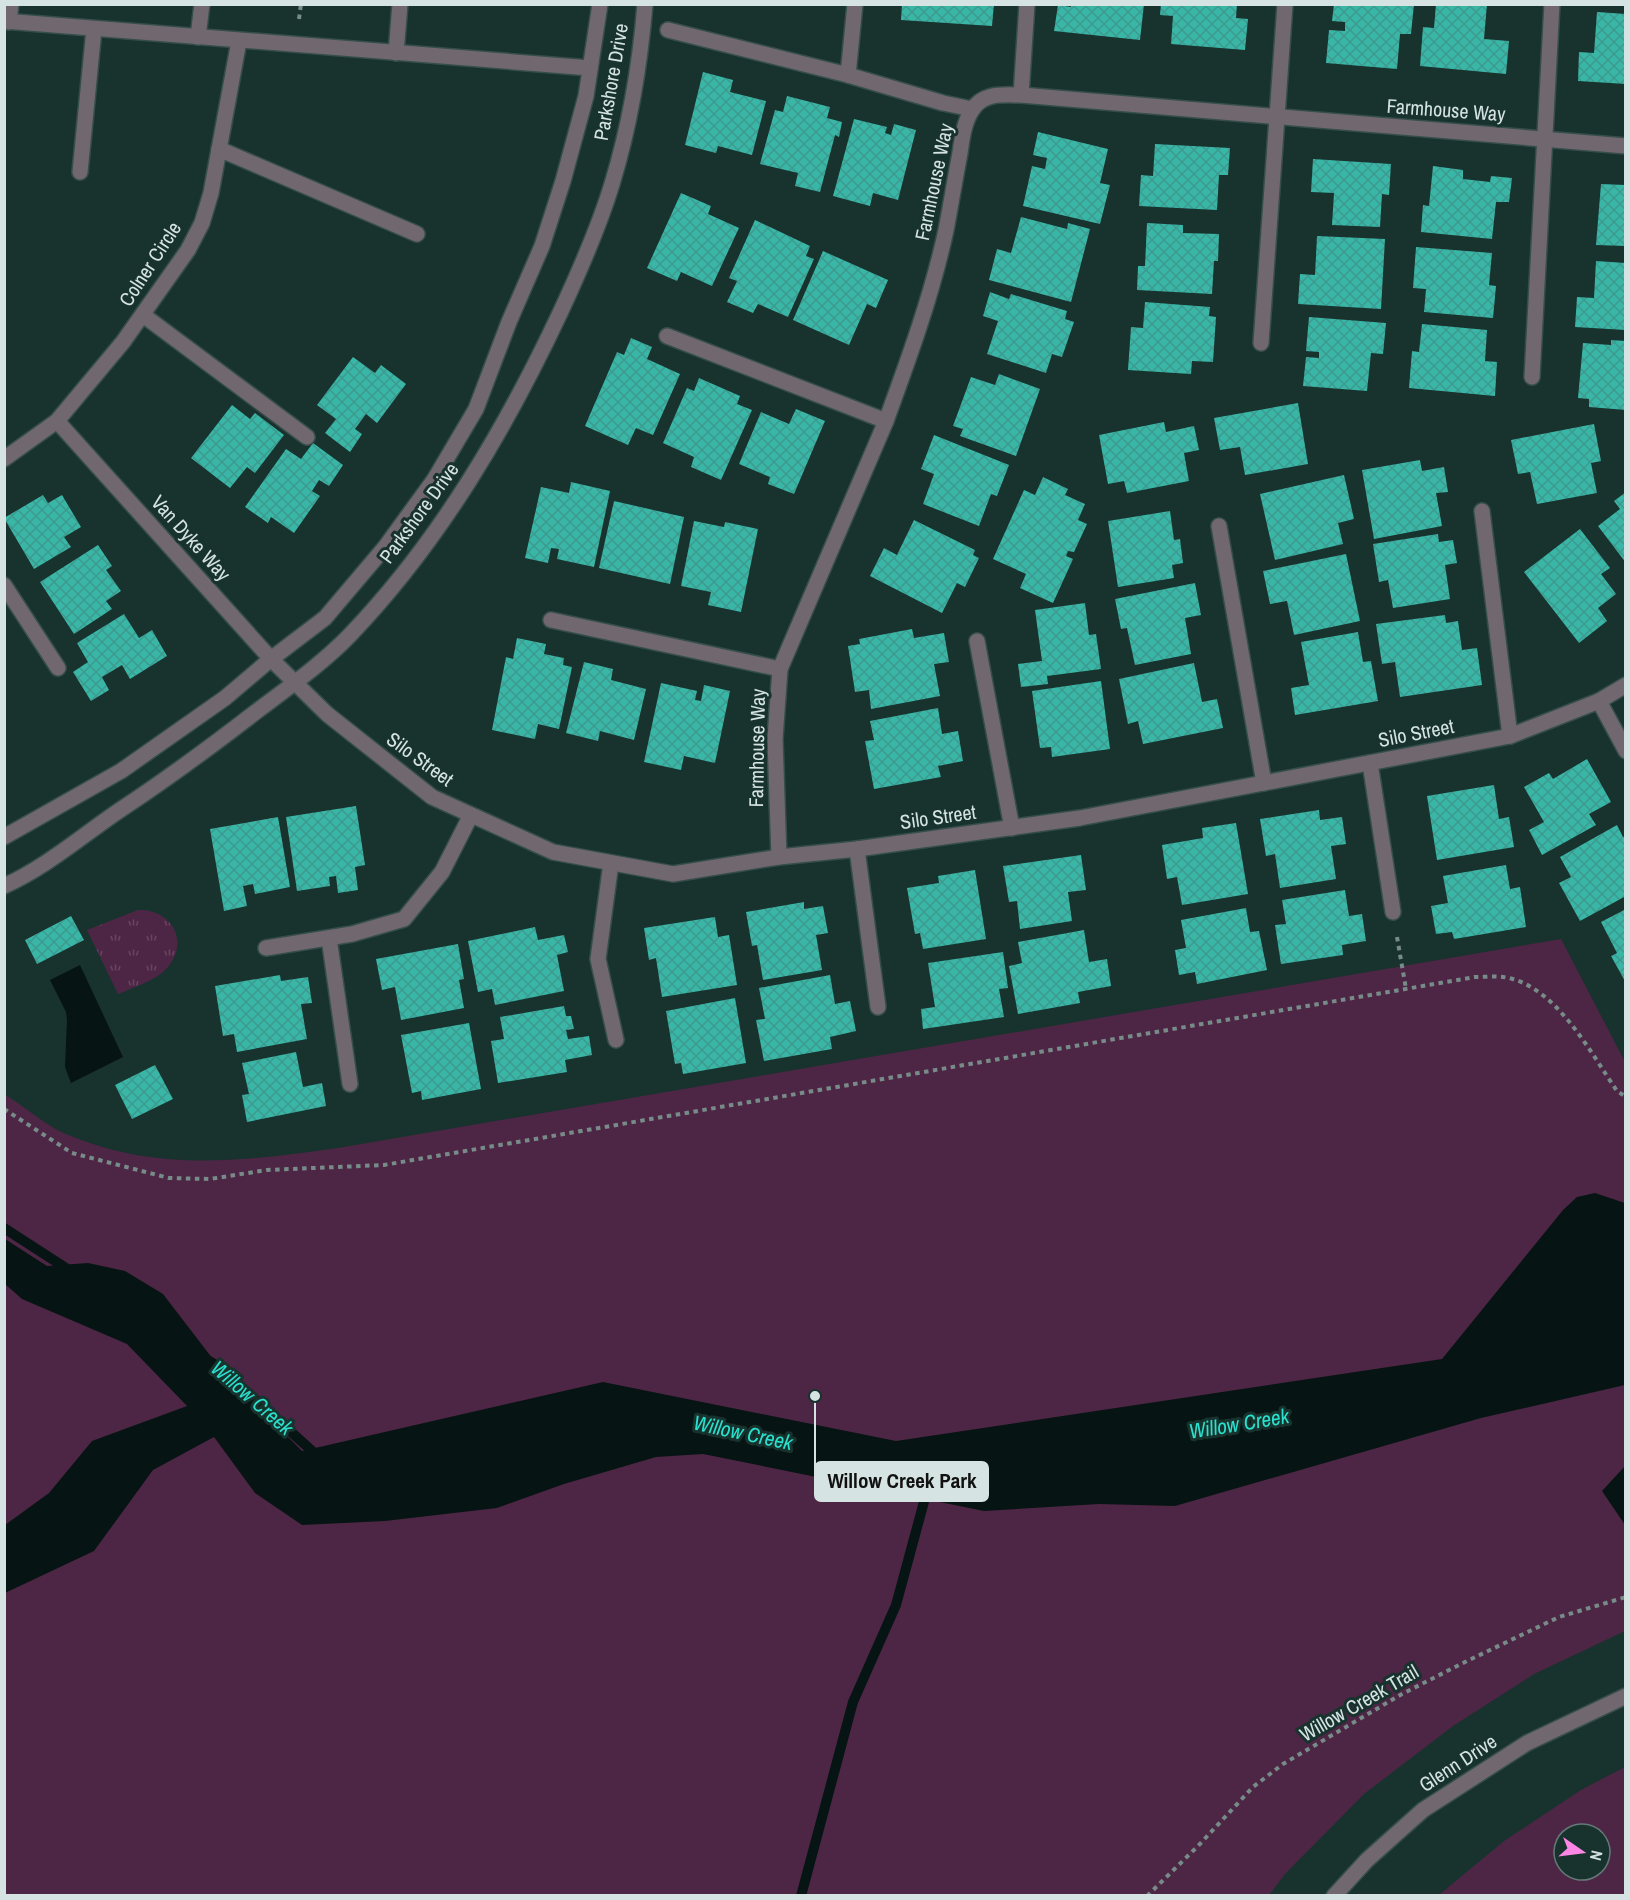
<svg xmlns="http://www.w3.org/2000/svg" width="1630" height="1900" viewBox="0 0 1630 1900" font-family="'Archivo Narrow',sans-serif">
<style>
.grass{fill:url(#grass-tufts)}
.park{fill:#4e2645;fill-rule:evenodd}
.water{fill:#061513}
.lines{fill:none;stroke-linecap:round;stroke-linejoin:round}
.stream{stroke:#061513;stroke-width:10}
.building{fill:url(#building-cross-hatch)}
.minor-casing{stroke:#364e4b;stroke-width:18}
.path{stroke:#778b88;stroke-width:4;stroke-dasharray:4.5 4.5;stroke-linecap:butt}
.minor{stroke:#71686f;stroke-width:15}
.labels{text-anchor:middle;stroke-width:6;stroke-linejoin:round;paint-order:stroke}
.street-label{font-size:20px;fill:#d5e4e2;stroke:#18322e}
.water-label{font-size:21px;font-style:italic;fill:#2ae1ce;stroke:#18322e}
.leader{fill:none;stroke:#d5e4e2;stroke-width:2}
.callout-dot{fill:#d5e4e2;stroke:#18322e;stroke-width:2}
.callout{fill:#d5e4e2;stroke:#d5e4e2;stroke-width:2}
.callout-label{font-size:21px;text-anchor:middle;font-weight:bold;fill:#111}
</style>
<defs>
<pattern id="grass-tufts" width="24" height="20" patternUnits="userSpaceOnUse" patternTransform="scale(1.5)"><rect width="24" height="20" fill="#4e2645"/><path d="M3 7l-1-3M5 7V3M7 7l1-3M15 17l-1-3M17 17v-4M19 17l1-3" fill="none" stroke="#674560"/></pattern>
<pattern id="building-cross-hatch" width="8" height="8" patternUnits="userSpaceOnUse" patternTransform="scale(1.5)"><rect width="8" height="8" fill="#3ab6a7"/><path d="M0 0l8 8M0 8l8-8" fill="none" stroke="#3c9a8e"/></pattern>
</defs>
<rect width="100%" height="100%" fill="#18322e"/>
<path class="grass" d="M138,910C171,909 190,941 168,967C156,981 134,987 118,994L87,930Z"/>
<g class="park">
<path d="M1561,939L1625,1062V1631L1534,1674L1453,1726L1364,1794L1286,1873L1269,1895H5L4,1094C24,1106 48,1127 66,1134C157,1173 244,1161 338,1148Z"/>
<path d="M1625,1767V1895H1439L1504,1841L1581,1790ZM1564,1834H1600V1870H1564Z"/>
</g>
<g class="water">
<polygon points="80,965 123,1057 71,1083 65,1067 67,1020 66,1012 50,980"/>
<polygon points="1595,1193 1625,1203 1625,1385 1481,1418 1175,1506 1099,1504 984,1511 703,1454 656,1457 564,1484 497,1508 385,1521 302,1525 255,1493 214,1437 153,1470 94,1551 5,1593 5,1525 49,1493 92,1441 187,1406 127,1344 22,1299 5,1284 5,1239 47,1266 88,1263 125,1271 163,1294 219,1367 302,1451 603,1382 896,1441 1442,1359 1563,1210 1577,1197"/>
<polygon points="1625,1466 1625,1525 1602,1491"/>
</g>
<g class="lines">
<g class="stream">
<polyline points="4,1228 72,1272"/>
<polyline points="206,1359 219,1367 321,1459"/>
<polyline points="801,1896 853,1702 896,1605 928,1487"/>
</g>
</g>
<g class="building">
<polygon points="902,4 994,4 992,26 901,20"/>
<polygon points="1071,4 1144,4 1140,40 1054,31 1058,5 1071,7"/>
<polygon points="1161,4 1237,4 1236,18 1248,19 1245,50 1171,44 1173,16 1160,15"/>
<polygon points="1334,4 1414,4 1411,34 1400,34 1397,69 1326,63 1329,30 1345,31 1345,22 1332,21"/>
<polygon points="1436,4 1487,4 1484,39 1509,41 1506,74 1420,66 1423,27 1434,28"/>
<polygon points="1597,12 1626,14 1626,84 1578,81 1579,52 1594,53"/>
<polygon points="703,72 733,80 730,92 766,101 752,155 718,146 716,153 685,145"/>
<polygon points="787,96 830,107 827,118 842,122 839,137 835,135 820,192 795,186 798,173 760,164 775,110 783,112"/>
<polygon points="854,119 887,127 885,133 891,135 894,124 916,130 898,200 873,193 870,206 833,196"/>
<polygon points="1038,132 1108,149 1100,183 1110,185 1100,224 1023,206 1032,166 1045,169 1047,158 1033,155"/>
<polygon points="1155,144 1230,148 1228,175 1219,175 1217,210 1139,206 1141,175 1153,176"/>
<polygon points="1313,159 1391,164 1389,195 1382,194 1380,227 1332,225 1334,193 1311,192"/>
<polygon points="1433,166 1463,170 1463,179 1490,182 1491,176 1512,178 1509,202 1496,202 1492,239 1421,232 1423,205 1429,206"/>
<polygon points="1601,184 1626,185 1626,246 1596,245"/>
<polygon points="681,193 711,206 708,214 739,228 712,286 681,272 677,281 647,268"/>
<polygon points="1021,217 1067,229 1068,223 1090,229 1071,302 989,280 997,249 1011,253"/>
<polygon points="755,220 810,246 806,256 814,259 788,317 758,304 753,313 727,302 737,281 729,278"/>
<polygon points="1147,223 1183,225 1183,233 1219,234 1218,261 1214,261 1212,294 1137,290 1138,266 1145,266"/>
<polygon points="1317,236 1385,239 1381,309 1298,304 1300,274 1315,275"/>
<polygon points="1416,247 1492,253 1489,285 1496,286 1493,318 1424,312 1426,289 1413,288"/>
<polygon points="823,251 888,280 876,308 867,304 849,345 793,320"/>
<polygon points="1596,261 1626,263 1626,330 1575,327 1577,297 1594,298"/>
<polygon points="990,292 1009,299 1011,294 1067,311 1065,319 1074,322 1062,357 1052,354 1046,373 987,354 998,321 983,316"/>
<polygon points="1145,302 1210,307 1209,316 1216,317 1213,362 1192,361 1191,374 1128,370 1131,327 1143,328"/>
<polygon points="1309,317 1386,323 1383,354 1371,353 1367,391 1303,386 1306,357 1319,358 1319,352 1306,351"/>
<polygon points="1422,324 1487,330 1485,361 1497,362 1495,396 1409,388 1412,351 1419,352"/>
<polygon points="631,338 652,347 647,359 680,374 653,435 636,428 628,445 585,426 617,352 624,355"/>
<polygon points="1611,340 1626,341 1626,410 1589,407 1589,399 1578,398 1583,343 1611,345"/>
<polygon points="353,357 375,373 381,365 406,384 377,423 366,414 355,429 362,434 350,452 325,433 336,419 317,405"/>
<polygon points="999,374 1040,389 1016,456 960,436 963,429 953,426 971,377 995,385"/>
<polygon points="699,378 740,396 737,404 752,410 721,480 691,467 694,457 663,443 687,388 694,391"/>
<polygon points="1298,403 1308,464 1245,475 1240,447 1220,450 1214,418"/>
<polygon points="232,405 250,419 255,413 284,435 255,473 247,467 230,488 191,458"/>
<polygon points="796,409 825,421 794,494 768,484 770,477 739,464 761,412 789,424"/>
<polygon points="1164,422 1166,432 1194,426 1199,450 1184,453 1189,481 1127,493 1124,481 1108,484 1099,435"/>
<polygon points="1594,424 1601,461 1591,463 1597,493 1537,504 1530,472 1518,474 1511,440"/>
<polygon points="934,435 1009,465 997,496 991,494 979,526 923,504 934,474 921,469"/>
<polygon points="313,443 343,465 329,486 319,480 312,491 320,496 294,533 271,517 268,523 245,507 286,449 301,459"/>
<polygon points="1420,460 1422,471 1444,467 1448,492 1436,493 1442,526 1374,539 1362,470"/>
<polygon points="1344,475 1354,519 1338,523 1343,544 1275,560 1260,494"/>
<polygon points="1043,477 1068,489 1065,495 1085,504 1078,520 1087,524 1074,552 1068,551 1066,556 1073,559 1053,603 1020,588 1026,574 993,559 1024,490 1035,495"/>
<polygon points="571,482 610,491 594,567 557,559 559,549 551,548 548,563 525,558 541,487 569,493"/>
<polygon points="1626,492 1626,563 1598,526 1620,509 1614,501"/>
<polygon points="43,495 48,503 62,495 81,527 64,537 71,547 34,569 4,518"/>
<polygon points="614,501 684,517 670,584 599,568"/>
<polygon points="1170,511 1174,540 1180,539 1183,563 1172,565 1174,578 1118,587 1108,521"/>
<polygon points="914,520 975,550 973,555 979,558 965,587 957,583 942,613 870,576 884,548 897,555"/>
<polygon points="694,521 724,527 725,522 758,529 741,612 708,605 711,592 681,586"/>
<polygon points="1580,529 1610,568 1601,574 1616,594 1598,608 1607,621 1579,643 1524,572"/>
<polygon points="1438,534 1439,542 1453,540 1457,563 1445,565 1450,599 1393,608 1388,580 1379,582 1373,544"/>
<polygon points="98,545 112,566 106,570 121,591 106,601 112,609 74,634 40,582"/>
<polygon points="1346,554 1360,621 1294,635 1287,601 1270,604 1263,571"/>
<polygon points="1195,583 1201,615 1185,618 1191,654 1135,665 1127,628 1121,629 1115,599"/>
<polygon points="1085,603 1089,635 1096,634 1101,669 1047,676 1048,684 1021,687 1018,664 1042,661 1035,610"/>
<polygon points="124,614 139,638 152,630 167,656 130,679 122,665 102,677 109,690 91,701 73,672 88,662 77,643"/>
<polygon points="1445,615 1446,623 1458,621 1462,650 1477,648 1482,685 1400,697 1395,662 1382,664 1376,624"/>
<polygon points="912,629 914,638 944,633 949,662 934,664 940,696 871,709 869,690 855,692 848,646 860,644 859,639"/>
<polygon points="1358,632 1363,662 1371,661 1378,701 1295,715 1291,688 1309,685 1301,642"/>
<polygon points="517,638 546,644 544,654 564,658 563,665 572,667 559,729 538,724 535,739 492,730 506,657 513,659"/>
<polygon points="584,662 613,669 611,680 646,689 634,740 600,731 598,741 566,733"/>
<polygon points="1194,663 1202,702 1217,699 1223,728 1143,744 1138,721 1128,724 1119,679"/>
<polygon points="1101,681 1110,749 1052,757 1051,747 1040,748 1032,691"/>
<polygon points="661,683 697,691 695,700 701,701 704,685 730,691 715,763 684,756 681,770 644,762"/>
<polygon points="938,708 942,734 958,731 963,761 938,766 941,777 874,789 865,741 874,740 870,721"/>
<polygon points="1587,759 1611,802 1589,814 1596,825 1542,855 1529,830 1544,822 1524,787 1549,773 1553,779"/>
<polygon points="1494,785 1499,819 1509,817 1514,847 1437,860 1427,796"/>
<polygon points="356,806 365,865 355,867 358,890 338,893 336,876 329,877 330,886 297,891 286,817"/>
<polygon points="1319,810 1320,820 1342,817 1346,844 1331,846 1336,879 1280,888 1275,854 1266,856 1260,819"/>
<polygon points="278,817 290,887 255,894 253,884 243,886 247,906 224,911 210,829"/>
<polygon points="1236,823 1248,894 1182,905 1177,877 1167,879 1162,845 1203,838 1202,828"/>
<polygon points="1617,825 1623,837 1626,836 1626,896 1580,921 1559,883 1571,877 1560,857"/>
<polygon points="1081,855 1086,890 1068,892 1072,921 1020,929 1017,901 1009,902 1003,866"/>
<polygon points="1506,865 1510,889 1520,887 1526,927 1454,939 1452,932 1436,934 1431,906 1448,903 1443,876"/>
<polygon points="975,870 986,939 923,949 920,933 915,934 907,888 939,883 938,876"/>
<polygon points="1345,890 1349,916 1362,914 1366,941 1342,945 1343,955 1281,964 1275,925 1286,924 1282,900"/>
<polygon points="804,902 804,909 823,906 828,933 816,935 822,970 763,980 757,945 752,946 746,912"/>
<polygon points="1246,908 1250,932 1259,931 1267,970 1197,984 1195,972 1179,975 1175,950 1186,948 1181,920"/>
<polygon points="1626,909 1626,983 1611,956 1617,953 1601,922"/>
<polygon points="71,916 84,940 37,964 25,940"/>
<polygon points="715,917 718,937 729,935 737,985 662,997 656,958 649,960 644,928"/>
<polygon points="535,927 538,940 564,935 568,952 557,955 564,991 495,1005 492,989 478,992 468,941"/>
<polygon points="1084,930 1089,962 1107,959 1111,986 1078,992 1080,1003 1018,1014 1009,966 1022,963 1018,942"/>
<polygon points="458,944 464,979 459,980 464,1008 401,1020 395,987 382,990 376,959"/>
<polygon points="1003,952 1008,988 999,989 1004,1017 923,1029 921,1009 935,1007 928,963"/>
<polygon points="280,975 281,981 308,977 312,1003 301,1004 307,1039 237,1052 234,1034 223,1036 215,986"/>
<polygon points="830,975 835,1004 850,1001 856,1031 830,1037 832,1049 764,1061 756,1020 765,1019 759,988"/>
<polygon points="735,998 746,1063 683,1074 681,1063 675,1064 666,1011"/>
<polygon points="564,1006 566,1016 571,1016 574,1029 566,1030 568,1039 589,1036 592,1055 565,1060 567,1072 498,1083 491,1041 504,1039 500,1017"/>
<polygon points="469,1023 481,1089 422,1100 421,1091 412,1093 401,1035"/>
<polygon points="296,1052 303,1087 322,1083 326,1106 247,1122 242,1095 249,1094 242,1063"/>
<polygon points="155,1065 173,1099 132,1119 115,1085"/>
</g>
<g class="lines">
<g class="minor-casing">
<g id="minor">
<polyline points="4,21 590,68"/>
<polyline points="9,22 11,4"/>
<polyline points="668,30 848,75 943,103 972,109"/>
<polyline points="198,37 202,4"/>
<polyline points="396,53 400,4"/>
<polyline points="848,75 855,4"/>
<polyline points="1021,95 1027,4"/>
<polyline points="219,149 417,234"/>
<polyline points="80,172 94,29"/>
<polyline points="143,315 307,437"/>
<polyline points="667,336 886,421"/>
<polyline points="1261,343 1285,4"/>
<polyline points="1532,377 1552,4"/>
<polyline points="57,421 271,659 327,714 432,797 553,852 673,874 779,857 857,849 1080,818 1510,736 1599,701 1626,685"/>
<polyline points="4,459 57,421 123,342 188,250 202,223 211,193 239,41"/>
<polyline points="1482,511 1510,736"/>
<polyline points="1219,526 1264,783"/>
<polyline points="4,585 58,668"/>
<polyline points="551,620 780,669"/>
<polyline points="977,641 1012,828"/>
<polyline points="1599,701 1626,751"/>
<polyline points="1370,763 1393,912"/>
<polyline points="4,837 121,771 225,698 271,659 325,618 386,546 434,480 476,409 509,322 542,246 563,181 586,96 600,4"/>
<polyline points="857,849 878,1007"/>
<path d="M779,857L775,739L780,669L886,421C909,358 932,295 946,230C951,204 955,179 960,153C962,139 964,122 972,110C983,92 1003,95 1021,95L1626,146"/>
<polyline points="611,863 598,959 616,1040"/>
<path d="M4,886C48,866 84,834 123,808C170,777 213,745 257,711C289,687 323,663 350,635C440,541 506,428 561,311C580,270 599,227 612,184C630,125 640,65 645,4"/>
<polyline points="329,938 350,1084"/>
<polyline points="266,948 352,934 404,919 442,872 471,815"/>
<polyline points="1334,1896 1367,1860 1423,1810 1527,1743 1626,1696"/>
</g>
</g>
<g class="path">
<polyline points="299,19 301,4"/>
<polyline points="1397,937 1406,989"/>
<path d="M4,1109L72,1153L169,1178L210,1179L267,1170L384,1165L1475,977C1484,977 1494,976 1503,977C1555,984 1590,1052 1617,1091L1626,1097"/>
<polyline points="1147,1896 1198,1846 1253,1787 1283,1764 1402,1694 1465,1662 1559,1617 1626,1597"/>
</g>
<use href="#minor" class="minor"/>
</g>
<g class="labels">
<g class="street-label">
<text transform="translate(611 82) rotate(-80)" y="7">Parkshore Drive</text>
<text transform="translate(1446 110) rotate(4)" y="7">Farmhouse Way</text>
<text transform="translate(934 182) rotate(-78)" y="7">Farmhouse Way</text>
<text transform="translate(150 264) rotate(-57)" y="7">Colner Circle</text>
<text transform="translate(419 513) rotate(-54)" y="7">Parkshore Drive</text>
<text transform="translate(191 538) rotate(48)" y="7">Van Dyke Way</text>
<text transform="translate(1416 733) rotate(-11)" y="7">Silo Street</text>
<text transform="translate(757 748) rotate(-89)" y="7">Farmhouse Way</text>
<text transform="translate(420 759) rotate(36)" y="7">Silo Street</text>
<text transform="translate(938 817) rotate(-8)" y="7">Silo Street</text>
<text transform="translate(1359 1703) rotate(-30)" y="7">Willow Creek Trail</text>
<text transform="translate(1458 1763) rotate(-33)" y="7">Glenn Drive</text>
</g>
<g class="water-label">
<text transform="translate(252 1398) rotate(41)" y="7">Willow Creek</text>
<text transform="translate(1239 1424) rotate(-9)" y="7">Willow Creek</text>
<text transform="translate(743 1433) rotate(12)" y="7">Willow Creek</text>
</g>
</g>
<path class="leader" d="M815 1396L815 1481"/>
<circle class="callout-dot" cx="815" cy="1396" r="6"/>
<rect class="callout" x="815" y="1462" width="173" height="39" rx="6"/>
<g class="callout-label">
<text x="902" y="1488">Willow Creek Park</text>
</g>
<rect width="1630" height="1900" fill="none" stroke="#d5e4e2" stroke-width="12"/>
<g transform="translate(1582 1852) rotate(104)"><circle r="28" fill="#18322e" stroke="#647976" stroke-width="1.5"/>
<path d="M0-4.5L10 22L0 15L-10 22Z" fill="#fc86e3"/>
<text y="-9" font-size="16" font-weight="bold" text-anchor="middle" fill="#d5e4e2">N</text>
</g>
</svg>
